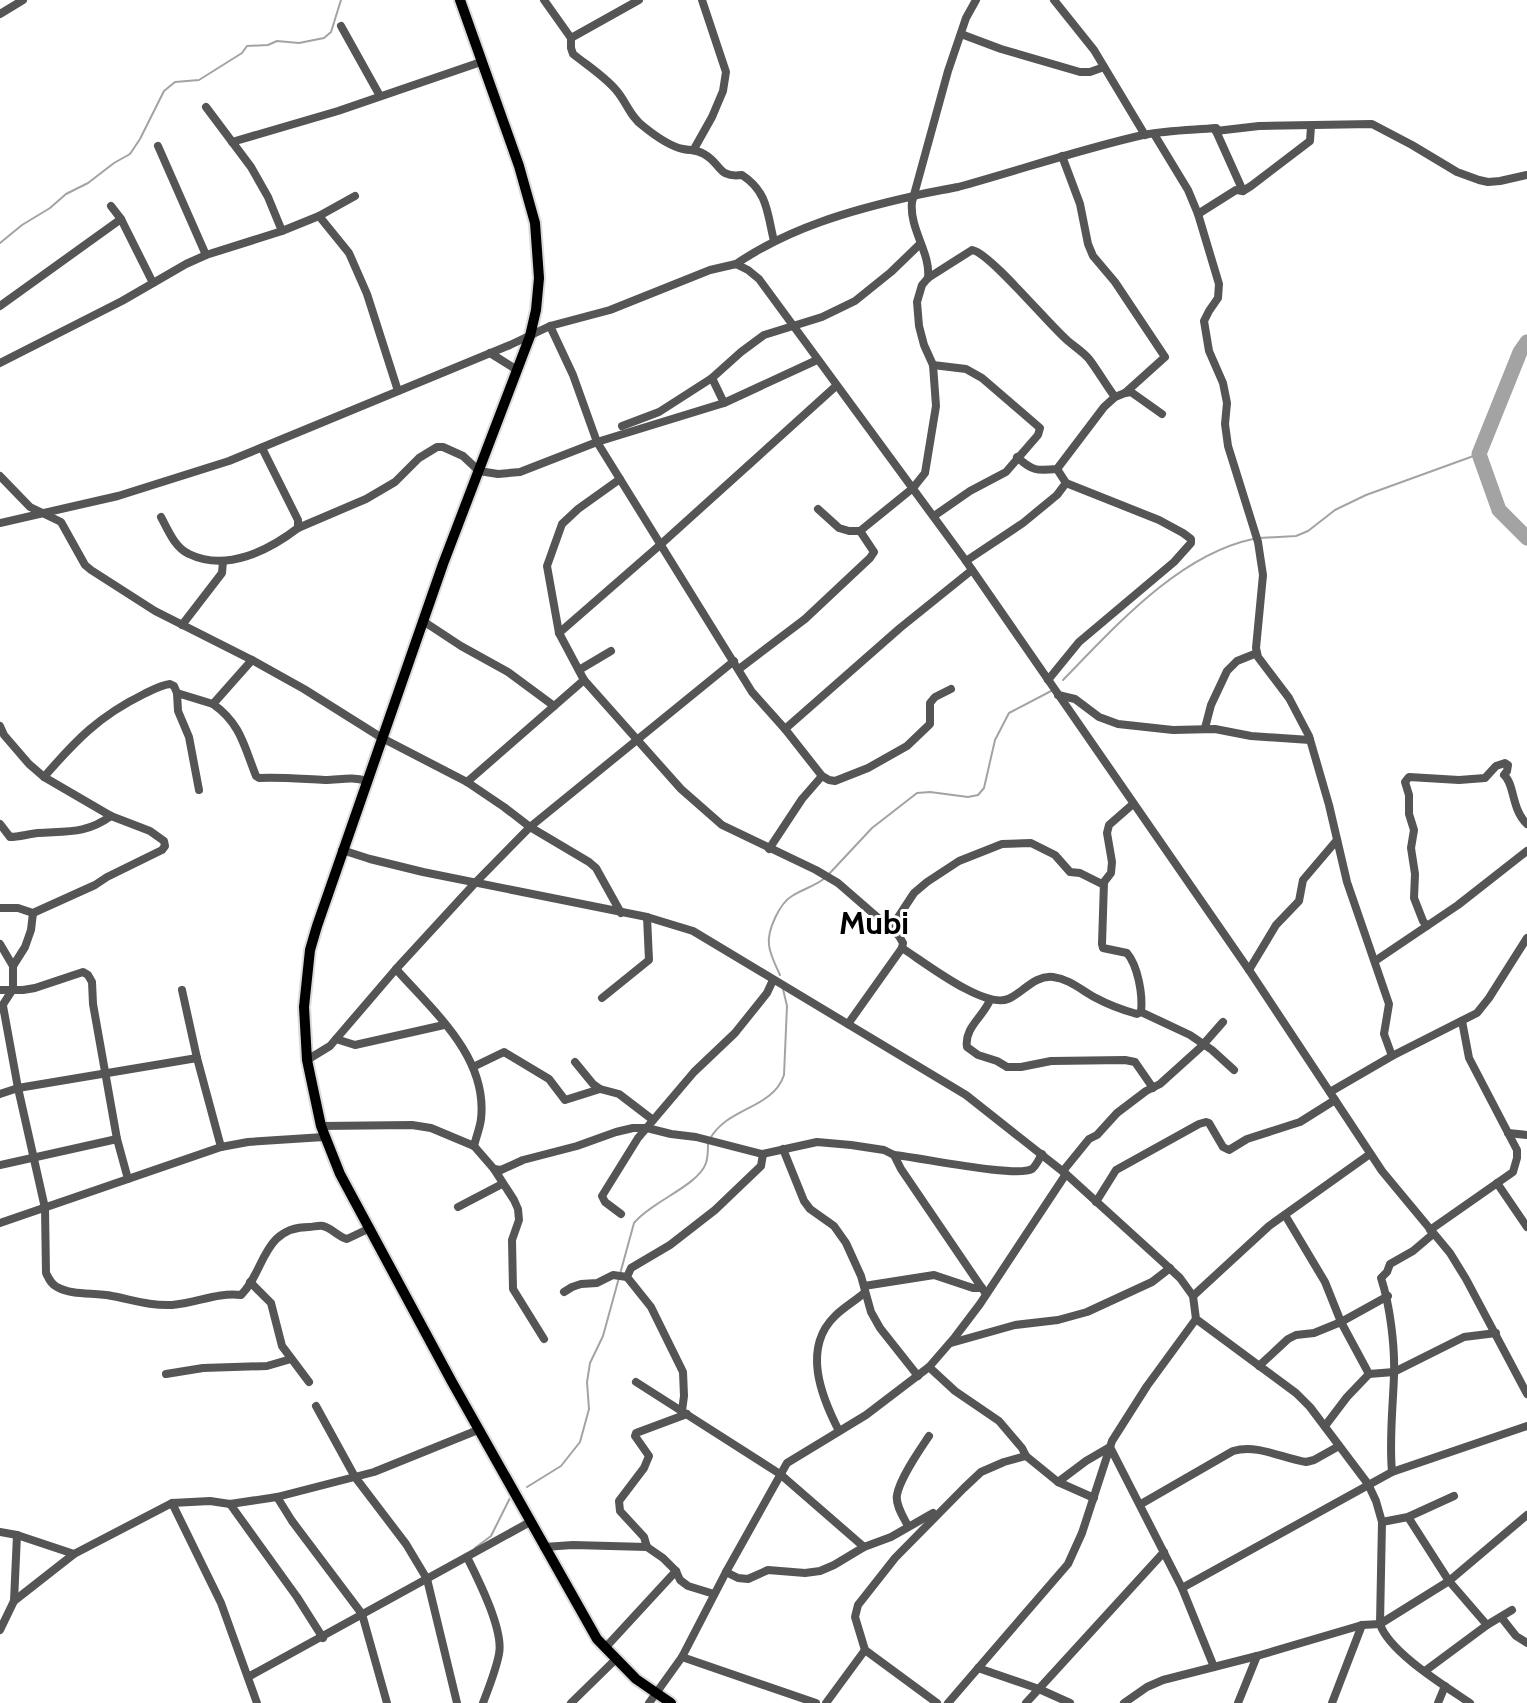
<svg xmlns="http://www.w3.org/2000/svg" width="1527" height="1703" viewBox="0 0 1527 1703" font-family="Cabin,sans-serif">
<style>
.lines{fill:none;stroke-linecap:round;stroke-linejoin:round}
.stream{stroke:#a3a3a3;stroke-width:2}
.river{stroke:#a3a3a3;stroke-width:15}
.major-casing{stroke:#dbdbdb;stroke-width:14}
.minor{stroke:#555;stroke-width:8}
.major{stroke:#000;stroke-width:10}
.labels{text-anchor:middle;stroke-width:6;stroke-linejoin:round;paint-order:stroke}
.town-label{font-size:32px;font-weight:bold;fill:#000;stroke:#fff}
</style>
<rect width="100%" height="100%" fill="#fff"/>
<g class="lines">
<g class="stream">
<polyline points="0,243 22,225 50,208 66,194 88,183 114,163 130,154 140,139 164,91 175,82 199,80 242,53 247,46 268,45 277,41 299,43 324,38 331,32 341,0"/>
<polyline points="1259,538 1296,536 1308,531 1335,510 1366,495 1479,454"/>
<path d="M1063,680C1115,627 1178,555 1253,539"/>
<polyline points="829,874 872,828 917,793 930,792 968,797 978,795 984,788 995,740 1009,713 1053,690"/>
<path d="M780,975C776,966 770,955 769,945C767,930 780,903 792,896C803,889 815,886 825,878"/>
<path d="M710,1139C727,1107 773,1109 784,1075L787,1006L783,989"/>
<path d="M527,1487L561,1466L580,1442L589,1409L587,1382L590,1363L603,1336L634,1223C652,1201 698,1186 706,1163C708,1157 708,1150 708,1144"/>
<polyline points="475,1548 491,1536 511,1496"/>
</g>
<polyline class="river" points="1527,342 1520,352 1479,454 1499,510 1527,538"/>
<g class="major-casing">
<polyline id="major" points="460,0 519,166 535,223 539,278 536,310 530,336 443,564 317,926 310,950 304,1007 307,1060 321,1126 340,1174 452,1382 597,1639 636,1679 671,1703"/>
</g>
<g class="minor">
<path d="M544,0L571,38V48L573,54C588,66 604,76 616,90C626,101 630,117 643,126C654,135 669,146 683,149C692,151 695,149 704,154C722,164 717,178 742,175C768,192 767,213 774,241"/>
<polyline points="1054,0 1094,50 1145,135"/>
<polyline points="0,14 23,0"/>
<polyline points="341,26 380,96"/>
<polyline points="961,34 1001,49 1080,72 1090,72 1104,67"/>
<polyline points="571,38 639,0"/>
<polyline points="206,107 251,167 268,197 282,231"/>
<polyline points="1216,131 1243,191"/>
<polyline points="1154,134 1188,190 1198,214 1219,284 1218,298 1209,311 1204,321 1209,351 1223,383 1227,403 1225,424 1228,446 1258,542 1263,575 1256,648 1258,657 1289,698 1309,736 1329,805 1347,882 1389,1004 1384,1034 1392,1056"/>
<polyline points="232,142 338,111 481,62"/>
<polyline points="158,146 206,255"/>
<polyline points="694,149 712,117 723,91 726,72 702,0"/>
<polyline points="111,206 121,219 153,283"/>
<polyline points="1198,214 1236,190 1243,191 1251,186 1310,141 1311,126"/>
<polyline points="319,216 349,253 367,294 398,391"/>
<path d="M736,264C789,228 851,210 914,196C928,192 944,190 958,187C1020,170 1081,149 1143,135C1167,130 1192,130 1216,128V131L1259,126L1372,124L1412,145L1457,172L1479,180L1488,182L1500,181L1527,175"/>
<path d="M928,278C931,253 909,229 912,202L948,71L966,18L976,0"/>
<polyline points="0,306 121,219"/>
<polyline points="550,326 573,375 597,442 752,692 785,729 822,776 829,780 835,781 868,768 907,746 930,724 930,703 935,697 951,689"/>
<polyline points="490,353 517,370"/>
<polyline points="0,363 122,301 186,264 206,255 282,231 319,216 355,196"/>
<polyline points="933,365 966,369 982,378 1040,428 1038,435 1006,472 970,491 934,516"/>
<polyline points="712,378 724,403"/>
<polyline points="1125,393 1131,392 1162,414"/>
<polyline points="622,426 659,412 712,378 741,352 764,335 822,317 855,301 891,272 920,244"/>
<path d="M1017,457C1032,471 1037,471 1057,469L1104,407L1115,397L1125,393L1165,357L1115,282L1093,256L1088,244L1080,204L1062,156"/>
<polyline points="0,476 30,507 61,522 85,565 91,570 155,611 252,660 304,689 382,738 467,782 504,807 530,827 589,862 596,868 621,913"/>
<polyline points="620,479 578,509 562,524 547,566 559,633 584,680 681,789 722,825 816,870 838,883 899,936 903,943 902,948 848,1024"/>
<path d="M818,509L839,528L849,531H860L913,488L925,473L936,406L933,365L924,345L919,326L917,302L922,285L928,278L972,250C989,252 1050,326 1068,341C1075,347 1083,352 1089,359C1098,371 1106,385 1115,397"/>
<path d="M161,517C168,530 175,548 189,554C226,572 268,551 298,528V520L262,448"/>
<polyline points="0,523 118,496 229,461 510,345 550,326 610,310 710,270 736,264 748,270 759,279 966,561 1249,970 1382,1171 1450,1253 1466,1279 1527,1394"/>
<polyline points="298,528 366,499 395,482 419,458 437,447 443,447 463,456 479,471 498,474 520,472 597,442 724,403 817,360"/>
<polyline points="966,561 1023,523 1057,495 1066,483"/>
<polyline points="423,621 461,646 508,672 554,706"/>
<polyline points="182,625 222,573 223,561"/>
<polyline points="559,633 660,545 836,386"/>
<polyline points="739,669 805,619 870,558 874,552 860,531"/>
<polyline points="579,670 611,651"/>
<polyline points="1048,680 1079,642 1174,562 1191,543 1191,539 1183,533 1159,520 1066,483 1057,469"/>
<polyline points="177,693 213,704 252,660"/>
<polyline points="1058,695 1075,699 1099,717 1118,724 1173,730 1215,729 1251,736 1310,740"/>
<path d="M213,704C241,724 244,746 256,776L259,778C281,777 302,779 325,780C340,780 351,776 367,781"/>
<polyline points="0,726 4,735 29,764 44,777 111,816 150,831 164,841 165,846 162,850 107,877 95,885 33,913 18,908 0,908"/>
<polyline points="1205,728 1211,705 1227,671 1237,661 1257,653"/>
<polyline points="785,729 900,628 972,570"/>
<path d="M44,777C76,740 99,716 144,694C152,690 161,685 170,684L174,686L177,693L178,711L189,737L199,790"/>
<polyline points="467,782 584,680"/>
<path d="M1133,804L1109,825L1107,833L1112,862L1111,873L1104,882L1102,944L1103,948L1127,953C1138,966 1143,995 1141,1012"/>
<path d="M0,824L10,837C19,837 28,834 38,833C67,831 86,834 111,816"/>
<polyline points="769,849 802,799 822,776"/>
<path d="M342,850L370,859L423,872L647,917L693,931L966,1095L1066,1174L1165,1264L1180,1278L1193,1296L1196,1319L1296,1393L1310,1407L1368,1484L1376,1501L1382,1522L1380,1624C1389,1652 1445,1686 1470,1703"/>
<path d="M1427,926L1423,921L1414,898L1415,874L1411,848L1414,830L1409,814V795L1405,782L1409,777L1459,780L1485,778L1496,766L1505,763L1508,765L1507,771L1504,775C1515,784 1511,809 1527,824"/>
<polyline points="891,928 914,893 927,882 959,861 1002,844 1031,843 1055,855 1070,872 1080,873 1102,884 1104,882"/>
<polyline points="0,944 13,966"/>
<path d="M902,948C924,962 984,1009 1008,999C1023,993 1034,975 1053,977C1069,979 1080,989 1094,997C1107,1004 1122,1010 1137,1014L1141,1012L1190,1035L1212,1050L1234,1070"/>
<polyline points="1375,961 1458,905 1527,851"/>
<path d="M396,969C433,1011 488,1057 481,1119C480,1128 476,1137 474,1146"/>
<polyline points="1249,970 1276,925 1299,901 1303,880 1337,840"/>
<polyline points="0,990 23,990 35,988 83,972 88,975 92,982 93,1004 117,1139 128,1179"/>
<polyline points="182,990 197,1058 221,1147"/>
<polyline points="602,998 649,960 647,917"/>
<path d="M990,1000C983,1017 964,1028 967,1047L978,1055L997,1061L1007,1067H1021L1051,1061L1125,1060L1135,1062L1153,1088"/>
<path d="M3,1006L18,1088L45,1208L46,1273C49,1279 51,1284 57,1287C73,1296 95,1292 112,1296C133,1300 151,1306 172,1305C197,1303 217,1292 241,1295C265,1272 262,1227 309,1227C313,1227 319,1225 323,1226C332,1228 338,1237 347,1239L368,1229"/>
<polyline points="0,1009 13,989 13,966 25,947 31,930 33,913"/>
<polyline points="336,1039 355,1045 444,1025"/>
<polyline points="307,1060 330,1046 396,969 476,882 530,827 734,661"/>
<polyline points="575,1062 593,1084 600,1089 619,1094 653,1120"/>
<polyline points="473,1067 504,1052 549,1079 565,1100 600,1089"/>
<polyline points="1330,1092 1392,1056 1477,1013 1489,998 1527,938"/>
<polyline points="0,1094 18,1088 197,1058"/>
<path d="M321,1126L412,1125L431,1128L474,1146L494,1169L501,1170L523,1160L577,1146L616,1132L633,1128H647L671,1134L696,1137L762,1154L817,1142L851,1145L884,1150L894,1155C918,1157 1016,1178 1032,1169C1036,1166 1039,1159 1042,1154"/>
<polyline points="1508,1133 1527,1135"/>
<polyline points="783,1149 804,1201 810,1209 834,1226 846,1243 861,1276 871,1312 880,1328 918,1376"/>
<polyline points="894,1155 901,1169 986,1294"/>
<polyline points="0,1165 117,1139"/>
<polyline points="494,1169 514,1200 518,1209 519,1220 512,1240 513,1289 544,1339"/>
<polyline points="1063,1171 1089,1139 1097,1135 1117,1113 1146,1091 1160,1084 1201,1047 1223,1022"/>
<polyline points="1497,1183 1527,1227"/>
<polyline points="1096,1202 1116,1170 1199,1124 1206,1122 1209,1123 1223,1147 1229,1150 1247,1139 1300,1122 1335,1100"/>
<polyline points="458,1207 502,1184"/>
<polyline points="621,1214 605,1202 602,1196 638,1138 694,1072 735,1033 767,993 773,980"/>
<polyline points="1285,1215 1325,1282 1341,1322 1369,1374"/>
<polyline points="0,1223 221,1147 248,1142 324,1137"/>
<polyline points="1430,1230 1513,1172 1517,1158 1517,1150 1469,1058 1462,1021"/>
<polyline points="250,1282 271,1303 282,1346 309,1382"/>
<polyline points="864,1286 934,1275 973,1288 982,1288"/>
<polyline points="564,1292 572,1287 581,1284 597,1283 613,1275 627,1277"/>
<polyline points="1193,1296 1269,1226 1370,1154"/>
<polyline points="951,1343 1015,1325 1058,1320 1087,1312 1152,1282 1170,1268"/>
<polyline points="1259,1366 1288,1339 1296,1335 1314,1333 1341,1322 1388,1296"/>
<polyline points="929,1367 955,1391 999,1421 1022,1448 1026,1456 1058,1482 1094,1498"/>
<polyline points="166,1374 203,1368 267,1366 291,1359"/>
<polyline points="636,1382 780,1474 864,1547"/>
<polyline points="316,1406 355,1477 406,1544 427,1579 457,1703"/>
<polyline points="682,1411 684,1396 683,1372 651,1307 627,1277 631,1268 670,1245 715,1210 761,1166 763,1154"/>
<polyline points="1325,1426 1347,1397 1369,1374 1394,1372 1464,1337 1496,1333"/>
<path d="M839,1431C821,1396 802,1348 835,1316C843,1308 855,1301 864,1293"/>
<path d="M1392,1472C1389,1439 1393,1407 1394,1375C1395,1346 1390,1305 1381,1278L1387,1272L1390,1264L1413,1251L1433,1234"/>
<polyline points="1058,1482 1086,1461 1110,1447 1182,1588 1214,1667"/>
<polyline points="277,1497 292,1521 362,1614 387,1703"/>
<polyline points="172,1503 221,1603 257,1703"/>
<polyline points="230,1504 297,1597 323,1638"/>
<path d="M1141,1504L1233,1451C1258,1444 1281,1458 1306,1462L1314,1460L1339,1446"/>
<polyline points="1408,1517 1449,1581 1487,1625"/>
<polyline points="1382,1522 1408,1517 1454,1496"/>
<path d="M908,1526C904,1518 895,1505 897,1495C900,1478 919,1451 929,1436"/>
<polyline points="0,1532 17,1535 74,1554"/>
<polyline points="544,1547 573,1545 647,1547 663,1558 676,1571 680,1580 688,1586 714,1594"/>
<polyline points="647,1547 644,1537 620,1511 619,1501 644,1468 649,1456 635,1436 636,1433 687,1414"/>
<path d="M467,1557C478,1579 504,1630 499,1654C496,1670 489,1687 483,1703"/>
<polyline points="726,1572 738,1578 748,1579 768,1570 805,1573 820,1571 834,1565 864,1547 891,1537 933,1513"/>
<polyline points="1182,1588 1392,1472 1527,1426"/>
<polyline points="14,1601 74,1554 172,1503 210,1501 230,1504 277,1497 374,1472 478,1430"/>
<polyline points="1501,1617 1516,1636 1527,1643"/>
<polyline points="0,1630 14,1601 17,1535"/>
<polyline points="605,1648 676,1571"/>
<polyline points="682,1657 816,1703"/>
<polyline points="978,1668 1039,1689 1070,1703"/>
<polyline points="1425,1671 1487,1625 1512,1610"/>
<polyline points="248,1677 530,1522"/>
<polyline points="571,1703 616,1659"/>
<polyline points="649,1703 682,1657 726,1572 787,1463 866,1415 929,1367 955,1337 980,1304 1066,1174"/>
<polyline points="826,1703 865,1650"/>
<polyline points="937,1703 865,1650 855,1617 858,1605 895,1558 964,1488 981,1472 1004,1462 1026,1456"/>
<polyline points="948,1703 1068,1564 1082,1533 1112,1441 1147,1386 1196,1319"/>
<polyline points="1026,1703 1164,1552"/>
<polyline points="1124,1703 1147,1687 1163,1680 1257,1656 1362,1625 1380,1624 1449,1581 1527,1515"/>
<polyline points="1238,1703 1257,1656"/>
<polyline points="1332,1703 1362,1625"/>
<polyline points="1438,1703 1445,1686"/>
</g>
<use href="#major" class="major"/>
</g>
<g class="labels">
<g class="town-label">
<text x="874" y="934">Mubi</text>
</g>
</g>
</svg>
